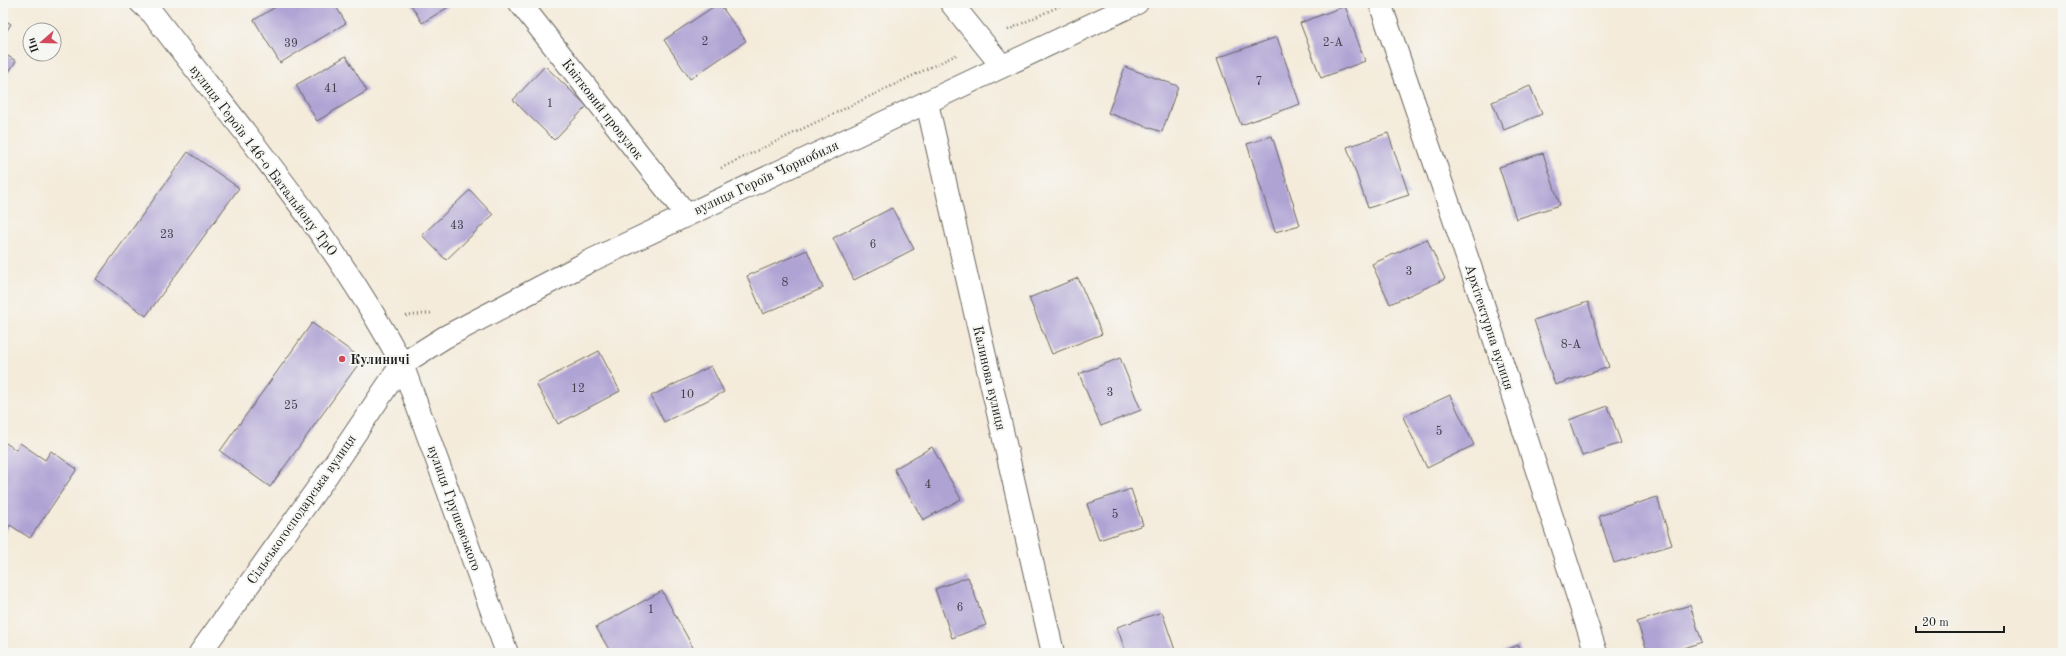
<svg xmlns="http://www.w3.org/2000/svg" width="2066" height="656" viewBox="0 0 2066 656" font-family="'Old Standard TT',serif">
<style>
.building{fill:#afa3d4}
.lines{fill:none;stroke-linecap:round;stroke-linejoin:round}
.minor-casing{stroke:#68645e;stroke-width:24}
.path{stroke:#68645e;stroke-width:2.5;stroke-dasharray:1 3;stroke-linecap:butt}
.minor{stroke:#fff;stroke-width:22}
.poi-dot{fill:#d1495b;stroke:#f6f6f2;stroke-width:1.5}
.labels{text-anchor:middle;stroke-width:4;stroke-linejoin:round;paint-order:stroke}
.number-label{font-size:12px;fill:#413e4a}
.street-label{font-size:14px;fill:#1c1c1c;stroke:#f6f6f2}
.poi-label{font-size:14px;font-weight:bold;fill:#1c1c1c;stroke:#f6f6f2;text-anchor:start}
</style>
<rect width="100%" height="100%" fill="#f6f6f2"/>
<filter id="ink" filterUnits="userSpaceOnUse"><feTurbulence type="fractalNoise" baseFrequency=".025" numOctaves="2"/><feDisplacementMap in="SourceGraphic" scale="8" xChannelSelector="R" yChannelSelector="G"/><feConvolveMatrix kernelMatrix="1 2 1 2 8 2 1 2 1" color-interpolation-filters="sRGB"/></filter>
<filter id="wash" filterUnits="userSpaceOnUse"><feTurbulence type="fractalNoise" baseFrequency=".012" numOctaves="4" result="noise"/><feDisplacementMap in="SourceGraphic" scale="16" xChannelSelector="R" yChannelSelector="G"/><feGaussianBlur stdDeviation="0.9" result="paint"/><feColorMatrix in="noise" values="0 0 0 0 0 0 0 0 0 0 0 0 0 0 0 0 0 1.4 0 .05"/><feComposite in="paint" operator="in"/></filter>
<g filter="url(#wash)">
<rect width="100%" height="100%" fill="#f4ebda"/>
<g id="blocks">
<g class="building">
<polygon points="282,3 334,3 346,23 280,63 254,20"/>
<polygon points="410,3 455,3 422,23"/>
<polygon points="719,3 746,41 690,79 664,40"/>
<polygon points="1345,6 1365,61 1321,78 1300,23"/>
<polygon points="3,19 11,24 3,37"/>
<polygon points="1277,37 1300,104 1241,125 1217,58"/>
<polygon points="3,53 16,61 3,81"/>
<polygon points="346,56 367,91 317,121 296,85"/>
<polygon points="545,66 587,106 554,140 513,100"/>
<polygon points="1125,67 1178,86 1162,132 1108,113"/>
<polygon points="1530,86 1542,114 1504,130 1492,102"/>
<polygon points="1388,133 1409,195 1368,208 1347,147"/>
<polygon points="1272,136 1300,225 1275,232 1247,144"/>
<polygon points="188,152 239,188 146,316 96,279"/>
<polygon points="1543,153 1560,205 1516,219 1499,167"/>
<polygon points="470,190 493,215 446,260 422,235"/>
<polygon points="892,208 914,249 854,280 833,238"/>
<polygon points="1427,239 1445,279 1390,304 1372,264"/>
<polygon points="807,250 823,288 763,314 747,276"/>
<polygon points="1078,278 1102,334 1052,354 1029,298"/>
<polygon points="1588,302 1609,367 1555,385 1534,320"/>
<polygon points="312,323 362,359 270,487 220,451"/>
<polygon points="599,351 620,391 558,424 536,384"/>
<polygon points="1120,358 1141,410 1101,426 1079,374"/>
<polygon points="711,366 724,392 664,422 651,396"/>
<polygon points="1450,395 1474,445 1427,468 1403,417"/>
<polygon points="1608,406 1621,443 1582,456 1569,420"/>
<polygon points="3,441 16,450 20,443 45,460 51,451 77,469 30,538 10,525 3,535"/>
<polygon points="932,447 961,499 923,520 894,469"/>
<polygon points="1131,489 1143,525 1099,540 1087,504"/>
<polygon points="1657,497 1672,545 1614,563 1599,516"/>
<polygon points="968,577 986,625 952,638 935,589"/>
<polygon points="662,591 696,653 611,653 596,627"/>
<polygon points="1690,605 1702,642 1669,653 1648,653 1637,622"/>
<polygon points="1162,612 1176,653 1126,653 1117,627"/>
<polygon points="1518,645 1521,653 1500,653"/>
</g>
</g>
</g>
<g filter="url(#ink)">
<use href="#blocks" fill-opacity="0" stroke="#68645e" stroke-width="1"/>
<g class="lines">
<g class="minor-casing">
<g id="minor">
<path d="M141,3L153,14C240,128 334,237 402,364L507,653"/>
<polyline points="520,3 686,214"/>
<polyline points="951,3 1002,66"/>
<polyline points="1380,3 1483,304 1596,653"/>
<polyline points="927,103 1053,653"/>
<polyline points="200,653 325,478 402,364 445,337 590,261 1137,3"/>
</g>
</g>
<g class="path">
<polyline points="1008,30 1066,3"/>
<polyline points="721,168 958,54"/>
<polyline points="406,316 431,313"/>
</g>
<use href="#minor" class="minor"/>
</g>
</g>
<circle class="poi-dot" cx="342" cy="359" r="4"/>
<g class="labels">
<g class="number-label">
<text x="705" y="45">2</text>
<text x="1333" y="46">2-А</text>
<text x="291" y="47">39</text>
<text x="1259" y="85">7</text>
<text x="331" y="92">41</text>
<text x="550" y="107">1</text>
<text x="457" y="229">43</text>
<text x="167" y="238">23</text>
<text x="873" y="248">6</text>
<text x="1409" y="275">3</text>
<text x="785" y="286">8</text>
<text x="1571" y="348">8-А</text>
<text x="578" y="392">12</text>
<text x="1110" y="396">3</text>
<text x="687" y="398">10</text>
<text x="291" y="409">25</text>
<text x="1439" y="435">5</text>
<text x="928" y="488">4</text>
<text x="1115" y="518">5</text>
<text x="960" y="611">6</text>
<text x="651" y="613">1</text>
</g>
<g class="street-label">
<text transform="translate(603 109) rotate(52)" y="5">Квітковий провулок</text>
<text transform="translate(264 160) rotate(53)" y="5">вулиця Героїв 146-о Батальйону ТрО</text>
<text transform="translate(766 177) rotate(-25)" y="5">вулиця Героїв Чорнобиля</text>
<text transform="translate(1490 327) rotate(72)" y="5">Архітектурна вулиця</text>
<text transform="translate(990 378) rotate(77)" y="5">Калинова вулиця</text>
<text transform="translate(455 508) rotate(70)" y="5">вулиця Грушевського</text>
<text transform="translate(301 509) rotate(-55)" y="5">Сільськогосподарська вулиця</text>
</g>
<g class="poi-label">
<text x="350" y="364">Кулиничі</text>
</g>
</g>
<rect width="2066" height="656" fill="none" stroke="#f6f6f2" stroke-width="16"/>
<g transform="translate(42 42) rotate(250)"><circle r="19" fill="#f6f6f2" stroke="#9f9f9c"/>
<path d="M0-3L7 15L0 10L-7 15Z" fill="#d1495b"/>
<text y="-6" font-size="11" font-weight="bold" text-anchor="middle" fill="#1c1c1c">Пн</text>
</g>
<path d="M1916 626v6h88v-6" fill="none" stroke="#1c1c1c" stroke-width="2"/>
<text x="1922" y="626" font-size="12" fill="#1c1c1c" stroke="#f6f6f2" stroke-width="3" paint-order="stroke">20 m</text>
</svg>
